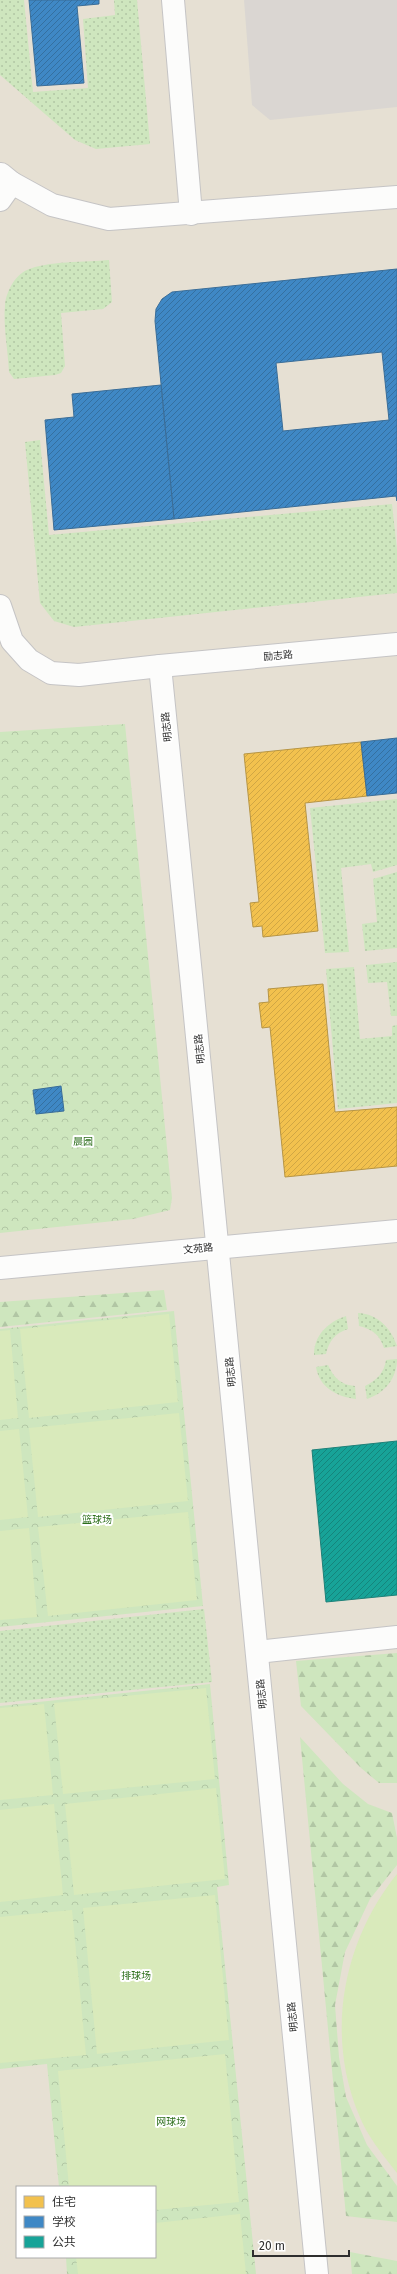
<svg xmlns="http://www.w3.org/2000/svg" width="397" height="2274" viewBox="0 0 397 2274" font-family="'Fira Sans','Noto Sans SC',sans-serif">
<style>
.education{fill:#e6e0d3;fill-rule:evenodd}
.grass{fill:url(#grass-dots)}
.forest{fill:url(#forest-firs)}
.park{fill:url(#park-crowns)}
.pitch{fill:#d9eabb}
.plaza{fill:#dad6d2}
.homes{fill:url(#homes-hatch);stroke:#b79544}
.schools{fill:url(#schools-hatch);stroke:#3a6d98;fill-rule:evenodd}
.public{fill:url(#public-hatch);stroke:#1e8078}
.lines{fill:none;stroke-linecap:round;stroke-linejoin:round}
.minor-casing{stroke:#c5c4c5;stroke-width:24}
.minor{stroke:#fcfcfb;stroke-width:22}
.labels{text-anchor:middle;stroke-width:4;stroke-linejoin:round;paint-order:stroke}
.street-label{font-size:10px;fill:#2e2e2e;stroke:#fff}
.park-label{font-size:10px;fill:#2c6e1b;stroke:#fff}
</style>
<defs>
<pattern id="grass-dots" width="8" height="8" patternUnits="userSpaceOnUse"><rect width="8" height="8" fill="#cee6be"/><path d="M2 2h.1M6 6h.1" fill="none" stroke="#b1c6a4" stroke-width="1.8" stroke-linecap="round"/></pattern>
<pattern id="forest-firs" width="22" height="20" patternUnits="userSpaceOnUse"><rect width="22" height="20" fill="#cee6be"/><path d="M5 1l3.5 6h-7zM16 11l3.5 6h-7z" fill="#b1c6a4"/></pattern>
<pattern id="park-crowns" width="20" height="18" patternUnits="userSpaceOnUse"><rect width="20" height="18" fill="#cee6be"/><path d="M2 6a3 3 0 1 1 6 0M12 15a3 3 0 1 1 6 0" fill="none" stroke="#b1c6a4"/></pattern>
<pattern id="homes-hatch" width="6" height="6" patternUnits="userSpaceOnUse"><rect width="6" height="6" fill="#f2c14e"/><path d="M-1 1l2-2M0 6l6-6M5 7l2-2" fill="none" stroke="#d0a644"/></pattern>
<pattern id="schools-hatch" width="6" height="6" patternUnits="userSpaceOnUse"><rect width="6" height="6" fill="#3f88c5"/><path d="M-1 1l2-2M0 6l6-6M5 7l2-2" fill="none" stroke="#3570a0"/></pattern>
<pattern id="public-hatch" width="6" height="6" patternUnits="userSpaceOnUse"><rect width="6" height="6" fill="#17a398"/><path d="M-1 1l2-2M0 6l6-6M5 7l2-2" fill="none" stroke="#15857c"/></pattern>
</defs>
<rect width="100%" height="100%" fill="#ece8e4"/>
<path class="education" d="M0,0H397V2274H0ZM17,2187H155V2257H17Z"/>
<g class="grass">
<polygon points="0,0 24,0 33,92 88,88 83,19 115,15 114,0 137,0 150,144 96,149 75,140 0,75"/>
<path d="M109,260L112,302L103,309L61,313L65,366L61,373L55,375L14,379L9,372C8,350 3,326 5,305C6,292 15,275 27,270C46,261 87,262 109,260Z"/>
<polygon points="40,440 49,535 392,504 397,550 397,593 74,627 54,621 40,603 25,442"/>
<polygon points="397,799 397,865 373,872 371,864 341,868 349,952 325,953 310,808"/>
<polygon points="397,872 397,948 365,951 362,924 377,922 373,879"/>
<polygon points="397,962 397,1016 391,1016 387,982 368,983 366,965"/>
<polygon points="354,967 360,1039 392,1036 392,1026 397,1025 397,1103 338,1109 326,969"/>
<path d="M358,1313C378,1314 391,1328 397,1346L384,1348C380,1335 372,1329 359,1326Z"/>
<path d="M346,1316L348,1329C335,1333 329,1341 326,1354L314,1355C314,1335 328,1322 346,1316Z"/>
<path d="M397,1359C397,1378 385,1393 367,1399L365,1386C377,1380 384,1373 386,1360Z"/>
<path d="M328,1365C334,1378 341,1385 355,1386L356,1399C337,1397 319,1387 316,1367Z"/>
<polygon points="204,1609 212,1682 0,1703 0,1631"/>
</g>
<g class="forest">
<polygon points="164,1290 167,1310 0,1327 0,1302"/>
<polygon points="397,1653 397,1783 379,1783 361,1768 301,1706 296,1661"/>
<polygon points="300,1737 343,1784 368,1804 392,1813 397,1838 397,1865 370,1899 345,1952 335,2005 339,2057 346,2097 367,2145 397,2186 397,2222 346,2216"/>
<polygon points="350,2252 397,2261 397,2274 352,2274"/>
</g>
<g class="park">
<polygon points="125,724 172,1198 170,1210 133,1219 0,1233 0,732"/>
<polygon points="174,1311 203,1606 0,1627 0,1329"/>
<polygon points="210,1684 229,1885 217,1887 256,2274 67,2274 66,2257 155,2257 155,2187 59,2187 47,2064 0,2069 0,1706"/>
</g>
<g class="pitch">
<polygon points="169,1314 178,1402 29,1418 20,1329"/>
<polygon points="10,1330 18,1418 0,1420 0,1331"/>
<polygon points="179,1413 188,1501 38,1517 29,1428"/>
<polygon points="19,1429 28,1517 0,1520 0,1431"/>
<polygon points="188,1512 197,1600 48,1616 38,1527"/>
<polygon points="29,1528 37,1617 0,1620 0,1531"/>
<polygon points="206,1688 215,1779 63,1794 54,1703"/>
<polygon points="44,1704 53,1795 0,1800 0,1708"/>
<polygon points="216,1788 225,1879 74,1895 65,1804"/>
<polygon points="54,1804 63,1895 0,1902 0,1810"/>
<path d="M397,1874V2173C383,2155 367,2136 359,2115C325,2034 343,1941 397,1874Z"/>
<polygon points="215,1895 229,2040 97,2054 83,1908"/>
<polygon points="72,1910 86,2055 0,2063 0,1917"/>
<polygon points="225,2054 239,2202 155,2210 155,2187 69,2187 58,2071"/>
<polygon points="240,2214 246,2274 78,2274 76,2257 155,2257 155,2223"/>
</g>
<polygon class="plaza" points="244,0 397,0 397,107 270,120 252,105"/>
<g class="homes">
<polygon points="361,742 367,796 305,803 318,931 263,937 262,926 253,927 250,903 259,902 244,754"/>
<polygon points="323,984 335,1112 397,1107 397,1166 285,1177 270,1027 262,1028 259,1003 269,1002 268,989"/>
</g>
<g class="schools">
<polygon points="29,0 99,0 99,4 77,6 84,83 37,86"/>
<path d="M397,269V501L396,496L174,519L155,321L156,309L162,299L172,292ZM382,352L389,420L283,431L276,363Z"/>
<polygon points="161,385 174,519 54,530 45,420 74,417 72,394"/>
<polygon points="397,738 397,793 367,796 361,742"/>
<polygon points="61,1086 64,1111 36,1114 33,1090"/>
</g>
<polygon class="public" points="397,1441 397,1595 326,1602 312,1450"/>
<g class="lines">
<g class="minor-casing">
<g id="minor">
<polyline points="173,0 191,214"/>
<polyline points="12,183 52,205 109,219 397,197"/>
<polyline points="0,200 12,183 1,174"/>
<polyline points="0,606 12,641 29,660 51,673 79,675 160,666 191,975 317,2274"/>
<polyline points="160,666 397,644"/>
<polyline points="0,1268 397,1231"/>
<polyline points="257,1652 397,1637"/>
</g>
</g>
<use href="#minor" class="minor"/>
</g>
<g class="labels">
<g class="street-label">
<text transform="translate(278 655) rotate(-5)" y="4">励志路</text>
<text transform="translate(166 727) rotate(-96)" y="4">明志路</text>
<text transform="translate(199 1049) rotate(-96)" y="4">明志路</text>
<text transform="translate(198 1248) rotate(-6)" y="4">文苑路</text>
<text transform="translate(230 1372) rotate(-96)" y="4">明志路</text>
<text transform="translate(261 1694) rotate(-96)" y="4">明志路</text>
<text transform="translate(292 2017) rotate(-96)" y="4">明志路</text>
</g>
<g class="park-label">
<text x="83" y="1145">晨园</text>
<text x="97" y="1523">篮球场</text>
<text x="136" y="1979">排球场</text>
<text x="171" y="2125">网球场</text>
</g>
</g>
<rect x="16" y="2186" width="140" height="72" fill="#ffffff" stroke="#ababab"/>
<rect x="24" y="2196" width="20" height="12" fill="#f2c14e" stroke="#ababab"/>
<text x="52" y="2206" font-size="12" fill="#2e2e2e">住宅</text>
<rect x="24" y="2216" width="20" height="12" fill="#3f88c5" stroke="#ababab"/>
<text x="52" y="2226" font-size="12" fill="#2e2e2e">学校</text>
<rect x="24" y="2236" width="20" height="12" fill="#17a398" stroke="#ababab"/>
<text x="52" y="2246" font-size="12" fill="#2e2e2e">公共</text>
<path d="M253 2250v6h96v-6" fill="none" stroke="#2e2e2e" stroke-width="2"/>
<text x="259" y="2250" font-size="12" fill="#2e2e2e" stroke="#ffffff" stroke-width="3" paint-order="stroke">20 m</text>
</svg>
